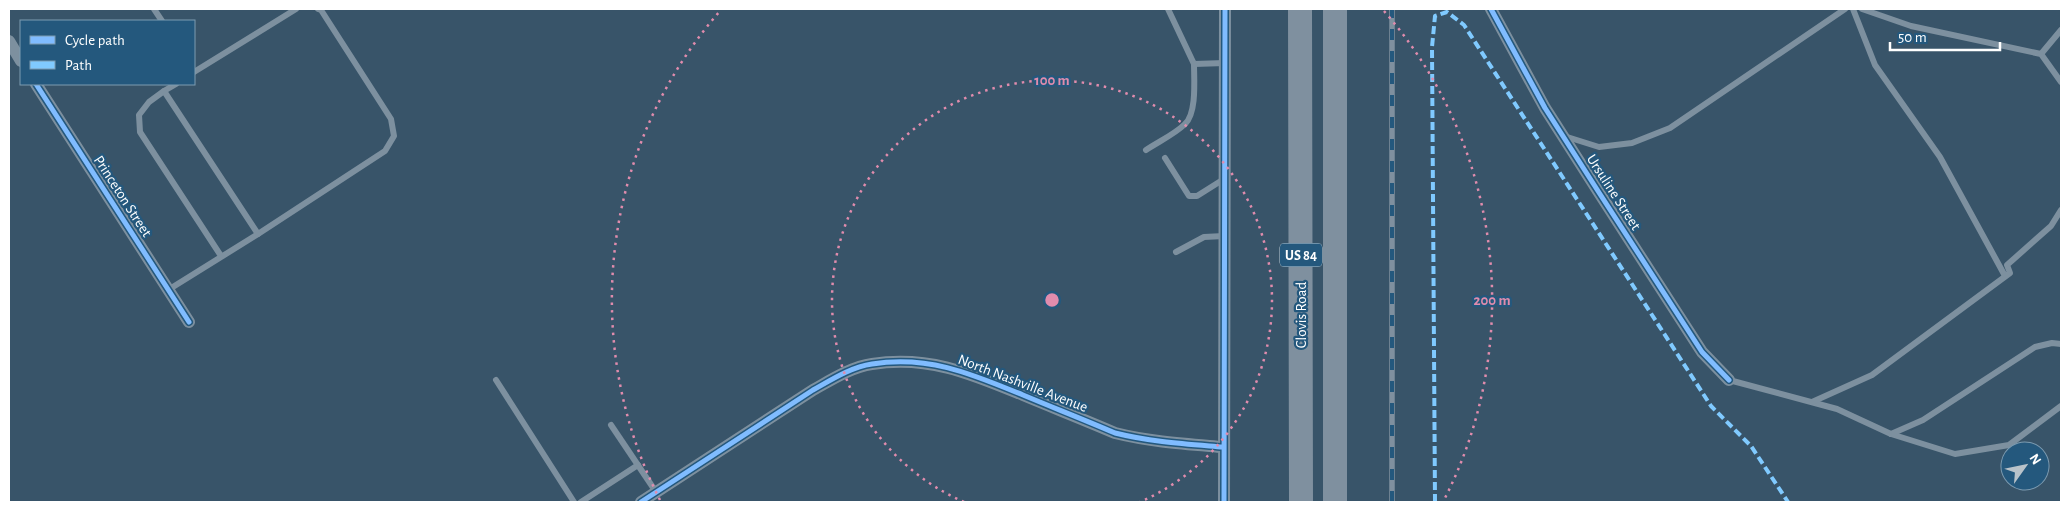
<svg xmlns="http://www.w3.org/2000/svg" width="2070" height="511" viewBox="0 0 2070 511" font-family="'Alegreya Sans',sans-serif">
<style>
.lines{fill:none;stroke-linecap:round;stroke-linejoin:round}
.lane{stroke:#7d909f;stroke-width:6}
.street{stroke:#7d909f;stroke-width:12}
.highway{stroke:#7f909f;stroke-width:24}
.rail-casing{stroke:#7f909f;stroke-width:5.5}
.rail{stroke:#24587d;stroke-width:4;stroke-dasharray:11;stroke-linecap:butt}
.quiet{stroke:#80caff;stroke-width:4;stroke-dasharray:8 4;stroke-linecap:butt}
.cycleway-casing{stroke:#24587d;stroke-width:8}
.cycleway{stroke:#80bcff;stroke-width:5}
.ring{fill:none;stroke:#e08cad;stroke-width:2.5;stroke-dasharray:2.5 5}
.labels{text-anchor:middle;stroke-width:4.5;stroke-linejoin:round;paint-order:stroke}
.shield{fill:#24587d;stroke:#bdcdd8;stroke-width:1}
.shield-label{font-size:14px;font-weight:bold;fill:#fff}
.street-label{font-size:15px;fill:#fff;stroke:#24587d}
.centre{fill:#e08cad;stroke:#24587d;stroke-width:2.5}
.ring-label{font-size:15px;text-anchor:middle;font-weight:bold;fill:#e08cad;stroke:#24587d;stroke-width:4.5;stroke-linejoin:round;paint-order:stroke}
</style>
<rect width="100%" height="100%" fill="#385469"/>
<g class="lines">
<g class="lane">
<polyline points="154,9 162,21"/>
<polyline points="1168,9 1194,64 1225,63"/>
<polyline points="1853,9 1875,65 1940,157 2005,276"/>
<polyline points="1862,9 1911,26 2041,54 2061,82"/>
<polyline points="2041,54 2061,30"/>
<polyline points="194,72 296,9"/>
<polyline points="164,91 176,84"/>
<polyline points="1564,136 1599,147 1632,143 1670,128 1845,9"/>
<path d="M1146,150C1158,142 1175,134 1185,124C1197,113 1194,79 1194,64"/>
<polyline points="1165,158 1189,196 1197,196 1224,179"/>
<polyline points="258,234 385,151 394,136 391,119 321,10 318,9"/>
<polyline points="1176,252 1204,237 1224,236"/>
<polyline points="168,290 258,234 164,91 149,102 139,115 140,132 221,256"/>
<polyline points="496,380 574,502"/>
<polyline points="1729,380 1837,409 1891,434 1955,454 2009,445 2061,406"/>
<polyline points="1812,402 1872,375 2010,273 2007,265 2051,226 2061,210"/>
<polyline points="611,425 656,492"/>
<polyline points="1891,434 1923,420 2035,347 2052,343 2061,344"/>
<polyline points="581,502 638,465"/>
</g>
<g class="street">
<polyline points="1491,9 1545,108 1598,191 1702,352 1729,380"/>
<polyline points="9,41 21,61"/>
<polyline points="36,84 189,322"/>
<path d="M641,502L813,390C831,380 851,367 872,364C929,355 972,374 1023,395C1054,408 1085,420 1115,433C1151,442 1187,444 1223,447"/>
<polyline points="1224,502 1225,9"/>
</g>
<g class="highway">
<polyline points="1300,9 1301,502"/>
<polyline points="1335,9 1335,502"/>
</g>
<g class="rail-casing">
<polyline id="rail" points="1392,502 1392,9"/>
</g>
<use href="#rail" class="rail"/>
<polyline class="quiet" points="1435,502 1432,47 1435,16 1447,12 1464,25 1711,406 1751,446 1788,502"/>
<g class="cycleway-casing">
<g id="cycleway">
<polyline points="1491,9 1545,108 1598,191 1702,352 1729,380"/>
<polyline points="36,84 189,322"/>
<path d="M641,502L813,390C831,380 851,367 872,364C929,355 972,374 1023,395C1054,408 1085,420 1115,433C1151,442 1187,444 1223,447"/>
<polyline points="1224,502 1225,9"/>
</g>
</g>
<use href="#cycleway" class="cycleway"/>
</g>
<g class="ring">
<path d="M964 502A220 220 0 1 1 1140 502"/>
<path d="M660 500A440 440 0 0 1 720 11M1384 11A440 440 0 0 1 1444 500"/>
</g>
<g class="labels">
<rect class="shield" x="1280" y="243.5" width="42" height="23" rx="4"/>
<g class="shield-label">
<text x="1301" y="260">US 84</text>
</g>
<g class="street-label">
<text transform="translate(1614 192) rotate(57)" y="5">Ursuline Street</text>
<text transform="translate(123 196) rotate(57)" y="5">Princeton Street</text>
<text transform="translate(1301 315) rotate(-90)" y="5">Clovis Road</text>
<text transform="translate(1023 383) rotate(21)" y="5">North Nashville Avenue</text>
</g>
</g>
<circle cx="1052" cy="300" r="8" class="centre"/>
<g class="ring-label">
<text x="1052" y="85">100 m</text>
<text x="1492" y="305">200 m</text>
</g>
<rect width="2070" height="511" fill="none" stroke="#ffffff" stroke-width="20"/>
<rect x="20" y="20" width="175" height="65" fill="#24587d" stroke="#7c9bb1"/>
<rect x="30" y="36" width="25" height="8" fill="#80bcff" stroke="#7c9bb1"/>
<text x="65" y="45" font-size="15" fill="#ffffff">Cycle path</text>
<rect x="30" y="61" width="25" height="8" fill="#80caff" stroke="#7c9bb1"/>
<text x="65" y="70" font-size="15" fill="#ffffff">Path</text>
<g transform="translate(2025 466) rotate(57)"><circle r="24" fill="#24587d" stroke="#7c9bb1"/>
<path d="M0-4L9 19L0 12L-9 19Z" fill="#b9c3ca"/>
<text y="-8" font-size="14" font-weight="bold" text-anchor="middle" fill="#ffffff">N</text>
</g>
<path d="M1890 42v8h110v-8" fill="none" stroke="#ffffff" stroke-width="2.5"/>
<text x="1898" y="42" font-size="15" fill="#ffffff" stroke="#24587d" stroke-width="4" paint-order="stroke">50 m</text>
</svg>
